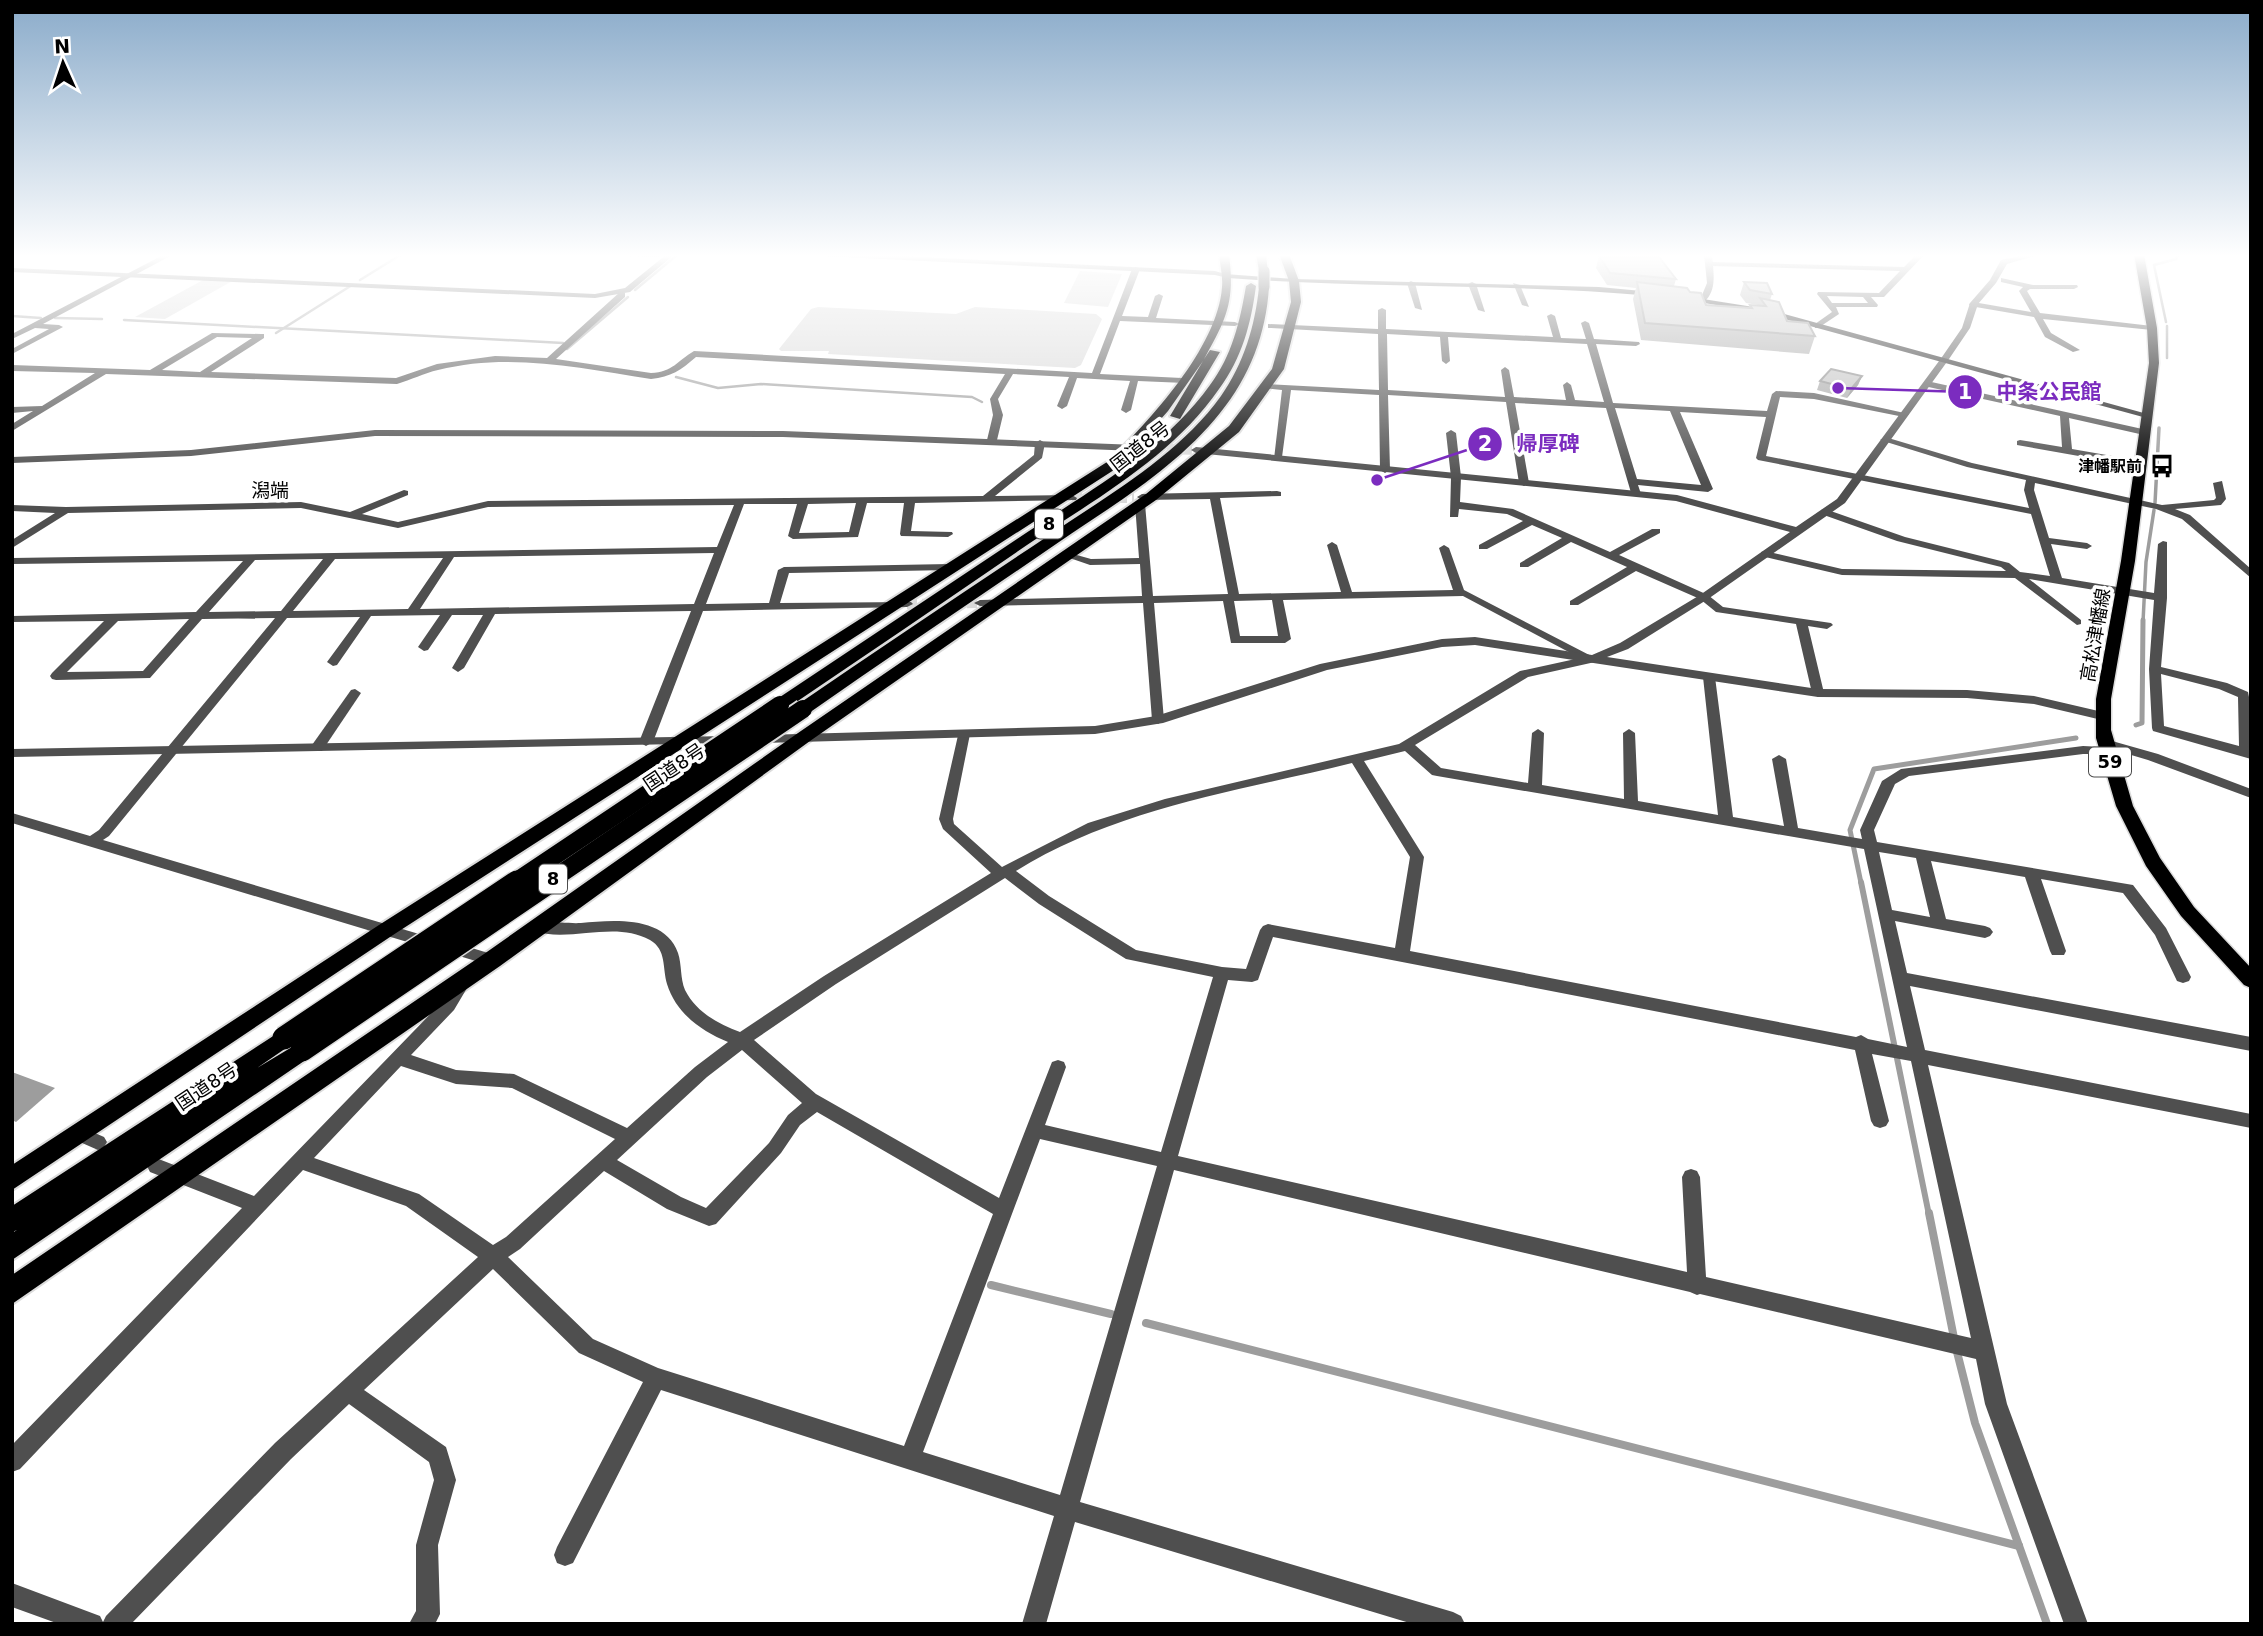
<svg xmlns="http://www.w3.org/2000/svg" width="2263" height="1636" viewBox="0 0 2263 1636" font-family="'DejaVu Sans','Noto Sans JP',sans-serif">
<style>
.green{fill:#d6d6d6}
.water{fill:#9d9d9d}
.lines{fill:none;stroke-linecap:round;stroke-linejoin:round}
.stream-far4{stroke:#9d9d9d;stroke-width:2.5}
.stream-far3{stroke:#9d9d9d;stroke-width:3.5}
.stream-far2{stroke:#9d9d9d;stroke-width:5}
.stream-far1{stroke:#9d9d9d;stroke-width:6}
.stream{stroke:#9d9d9d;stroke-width:8}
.minor-tunnel{stroke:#d9d9d9;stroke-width:10;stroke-dasharray:10 5;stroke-linecap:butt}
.tertiary-tunnel{stroke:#d9d9d9;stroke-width:10;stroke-dasharray:10 5;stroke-linecap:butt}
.primary-casing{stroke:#dbdbdb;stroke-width:3}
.trunk-casing{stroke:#dbdbdb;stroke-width:4}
.minor{fill:#4f4f4f;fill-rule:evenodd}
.tertiary{fill:#4f4f4f;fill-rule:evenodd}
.secondary{fill:#1c1c1c;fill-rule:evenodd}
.primary{fill:#000;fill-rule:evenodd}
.trunk{fill:#000;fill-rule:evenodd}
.trunk-bridge-far2-casing{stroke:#dbdbdb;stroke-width:13;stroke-linecap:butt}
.trunk-bridge-far1-casing{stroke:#dbdbdb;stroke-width:22;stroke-linecap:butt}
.trunk-bridge-casing{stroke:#dbdbdb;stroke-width:26;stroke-linecap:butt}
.trunk-bridge-far2{stroke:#000;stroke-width:11}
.trunk-bridge-far1{stroke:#000;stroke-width:18}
.trunk-bridge{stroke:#000;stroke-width:23}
.wall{fill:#a4a4a4}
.shaded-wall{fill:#868686}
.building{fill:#bfbfbf;stroke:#868686;stroke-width:2}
.labels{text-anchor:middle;stroke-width:7;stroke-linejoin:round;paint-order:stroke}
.far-poi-label{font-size:16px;font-weight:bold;fill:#000;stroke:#fff;text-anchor:end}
.shield{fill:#fff;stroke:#4c4c4c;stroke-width:2}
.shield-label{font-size:18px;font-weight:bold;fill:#000}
.street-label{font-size:19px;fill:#000;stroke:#fff}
.far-quarter-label{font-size:19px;fill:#000;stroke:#fff}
.leader{fill:none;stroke:#7b2cbf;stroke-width:2.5}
.callout-dot{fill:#7b2cbf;stroke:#fff;stroke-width:2.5}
.mark-label{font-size:21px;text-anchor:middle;font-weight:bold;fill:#fff}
.callout-label{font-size:21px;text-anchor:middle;font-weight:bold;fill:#7b2cbf;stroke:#fff;stroke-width:7;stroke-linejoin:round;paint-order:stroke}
</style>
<rect width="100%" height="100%" fill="#fff"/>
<g class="green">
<polygon points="1080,271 1122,274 1108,307 1064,303"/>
<polygon points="205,279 234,280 165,319 135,317"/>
<polygon points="818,307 956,314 975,307 1096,314 1102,319 1081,365 1075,368 828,354 829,351 781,351 779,349 811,309"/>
</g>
<polygon class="water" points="12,1072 55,1088 16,1122 12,1120"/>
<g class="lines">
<g class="stream-far4">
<polyline points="597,254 659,256"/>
<polyline points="360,280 402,254"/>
<polyline points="635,290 677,255"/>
<polyline points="12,316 41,318"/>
<polyline points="55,318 102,319"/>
<polyline points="124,320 563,343"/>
<polyline points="2166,322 2154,265 2176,259 2179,254"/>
<polyline points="2167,326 2167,358"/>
<polyline points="276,333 352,285"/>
<polyline points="567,349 628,297"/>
<polyline points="676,377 718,388 761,384 972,397 982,402"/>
</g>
<g class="stream-far3">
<polyline points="2155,503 2159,428"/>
<polyline points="2143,622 2146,562 2154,510"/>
</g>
<g class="stream-far2">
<polyline points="2136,725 2142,723 2143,620"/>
<polyline points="1861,883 1850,830 1874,769 2076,738"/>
</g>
<polyline class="stream-far1" points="1861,882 1929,1215"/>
<g class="stream">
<polyline points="1929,1213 1954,1338"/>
<polyline points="991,1285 1111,1314"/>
<polyline points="1146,1323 2019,1546"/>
<polyline points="1956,1348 1975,1423 2047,1624"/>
</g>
<g class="minor-tunnel">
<polyline points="1072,498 1134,498"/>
<polyline points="907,604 980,603"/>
</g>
<polyline class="tertiary-tunnel" points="1137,448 1196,450"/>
<g class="primary-casing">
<polygon id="primary" points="2134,254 2144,254 2157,328 2159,363 2135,561 2111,699 2111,730 2133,806 2160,858 2194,907 2251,968 2251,988 2244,985 2181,916 2146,866 2116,806 2096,738 2096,699 2121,561 2149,363 2147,328"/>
</g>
<g class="trunk-casing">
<g id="trunk">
<path d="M1219,254H1229C1235,301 1227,318 1204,359L1210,350L1220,352L1180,419L1170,416L1203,361L1168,411L1117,468L393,935L12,1190V1165L379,925L1107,462C1149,422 1218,347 1222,287C1223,276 1220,265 1219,254Z"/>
<polygon points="1256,254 1266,254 1268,273 1259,271"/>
<polygon points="1279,254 1289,254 1299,281 1301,302 1284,369 1239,432 1156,500 810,741 500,966 12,1304 12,1275 484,954 798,733 1146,494 1229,426 1272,369 1291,302 1289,281"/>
<path d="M1251,283L1256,286C1251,324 1242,358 1219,389C1172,457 1094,500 1027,545C947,600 867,654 786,709H774L771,705L774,701C855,647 936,593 1017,539C1084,494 1162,452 1210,385C1232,356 1240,321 1246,286Z"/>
<path d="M1264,284L1269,287C1266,334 1250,376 1220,413C1177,467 1115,504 1059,542C976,599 892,655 809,713H797L794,709L797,705C880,648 964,592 1048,536C1108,495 1178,456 1221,396C1244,363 1255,326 1259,287Z"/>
<polygon points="284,1029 292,1032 295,1038 292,1044 257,1068 302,1041 310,1043 314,1050 310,1057 12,1260 12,1233 17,1230 12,1232 12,1206"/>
</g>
</g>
<g class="minor">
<polygon points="165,254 174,254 43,324 59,325 63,327 12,354 12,349 49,329 35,328 12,339 12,334"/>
<path d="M1917,254H1925L1884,297H1871L1878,305L1877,307H1836L1839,314L1818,328H1815V324L1832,312L1817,294L1818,292L1879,293L1900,271L1712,266L1708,264L1712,262L1904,267ZM1827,296L1863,297L1868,303H1832Z"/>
<path d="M1136,267L1140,269L1122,316L1148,317L1155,296L1159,294L1163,296L1156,318L1235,322L1239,324L1235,326L1120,321L1100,374L1182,378L1186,381L1185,383L1138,381L1131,410L1126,413L1121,410L1130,381L1077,378L1067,406L1062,409L1057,406L1069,377L1013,374L998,399L1003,415L997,440L992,443L987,440L993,415L990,399L1005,374L696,357C681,370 671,377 651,379C581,368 508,352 438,370C424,373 411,380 397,384L106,374L12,431V424L33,411L12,413V407L42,406L95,373L12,371V365L150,370L212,333L261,334H264V338L211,372L396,378L437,364L495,356L547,358L620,292L625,293V297L556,359L651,373C673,372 677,361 694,351L1092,373L1132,269ZM217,337L252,338L200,372L162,370Z"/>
<polygon points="2001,278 2033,285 2077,285 2078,287 2074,289 2030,289 2027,291 2040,313 2152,326 2156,328 2152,330 2043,319 2051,333 2080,350 2073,352 2045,337 2034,317 1970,306 1969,304 1973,302 2031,312 2019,291 2023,287 2001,282"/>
<polygon points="1411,281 1415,283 1422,310 1415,308 1407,283"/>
<polygon points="1472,282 1476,284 1485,312 1478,310 1468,284"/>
<polygon points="1513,283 1520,285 1529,307 1522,305"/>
<path d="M1382,308L1386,310V329L1553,337L1547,316L1551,314L1555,316L1561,338L1586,339L1581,323L1585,321L1589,323L1594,339L1639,342L1640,344L1636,346L1596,344L1613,403L1767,411L1772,394L1776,391L1814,393L1909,414L1904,417L1814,399L1780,397L1766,456L2029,508L2024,490L2026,480L1967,467L1880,440L1885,437L1972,463L2162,505L2214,500L2216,498L2213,483L2222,481L2226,499L2221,505L2175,509L2190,515L2251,569V578L2182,519L2156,509L2035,483L2034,490L2049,538L2087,543L2092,546L2087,549L2051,544L2062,578L2154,593L2158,544L2163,541L2167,542V598L2161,667L2227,683L2248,692L2251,707V759L2153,731L2152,728L2149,669L2154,600L2029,579L2081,620V624L2077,625L2015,578L1842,575L1761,556V552L1765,551L1842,569L2006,571L2001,567L1897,541L1821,514V510L1825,509L1905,537L2009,563L2020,572L2050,576L2031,514L1758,460L1756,458L1766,417L1680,412L1713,489L1708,492L1638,485L1641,494L1632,496L1606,408L1515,403L1529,483L1524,486L1519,483L1506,402L1388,395L1390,470L1385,473L1380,470L1379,395L1291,390L1282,457L1274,459L1282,390L1263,388V384L1379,390L1378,334L1271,328H1268V324L1378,329V310ZM1387,334L1440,337L1442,361L1446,364L1450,361L1448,337L1587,344L1604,402L1575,400L1571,385L1567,382L1563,385L1566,400L1514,397L1509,370L1505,367L1501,370L1505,397L1388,390ZM1615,408L1670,411L1701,485L1637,479ZM2161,674L2219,689L2238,697L2239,746L2164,726Z"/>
<polygon points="1927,381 2147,430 2147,434 2144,435 2069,418 2072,449 2141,461 2146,464 2141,467 2017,445 2017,441 2020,440 2062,447 2060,416 1924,386 1923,384"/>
<polygon points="1451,430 1456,433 1461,477 1460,502 1513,509 1610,552 1652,529 1660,529 1660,533 1619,555 1708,595 1723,607 1831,623 1833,625 1827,629 1808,626 1824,693 1822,696 1818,697 1812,693 1796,624 1716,612 1700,599 1636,571 1578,605 1570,605 1570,601 1627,567 1571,542 1528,567 1520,567 1520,563 1562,538 1532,525 1487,549 1479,549 1479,545 1523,521 1507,514 1459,509 1458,517 1450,517 1451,477 1446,433"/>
<path d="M1040,440L1045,443L1042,458L995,496L1072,495L1077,498L1076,500L915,503L911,531L952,532L953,534L948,537L901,536L900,534L904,503H867L858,537L793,539L788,536L797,504H744L706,604L769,603L778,570L784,567L950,564L955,567L950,570L789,573L780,603L911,602L913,604L907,607L703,611L653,742L646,746L639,742L691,611L495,614L464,668L458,672L452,668L483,615H452L428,650L424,651L418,647L440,615L371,616L337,665L333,666L327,662L360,617L287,618L109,836L103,840L419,934L422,938L419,942L414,944L12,823V813L90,836L99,830L275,618L202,619L150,678L56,680L52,679L50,676L52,673L104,621L12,622V616L196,612L243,561L12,564V558L717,547L734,505L488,507L398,528L301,508L68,513L12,548V540L55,513L12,511V505L66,507L301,502L350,512L404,490L408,491V495L362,514L398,522L488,501L983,496L1034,455L1035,443ZM856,503L849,532L799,533L808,504ZM714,553L694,604L420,609L454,557ZM443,558L408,609L293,611L335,559ZM323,559L281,611L209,612L255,560ZM189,619L143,671L67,672L118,621Z"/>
<path d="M1277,491L1281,492V496L1220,498L1239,594L1341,592L1327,545L1332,542L1337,545L1352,592L1453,590L1439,548L1444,545L1449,548L1464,590L1597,659L1595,662L1528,677L1415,745L1441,768L1528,783L1532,733L1538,729L1544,733L1542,785L1624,799L1623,733L1629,729L1635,733L1638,801L1718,815L1703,677L1709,673L1715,677L1733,817L1784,826L1772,759L1779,755L1786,759L1798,828L1862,839L1860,830L1882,781L1901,769L2083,746L2103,747L2098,743L2105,739L2158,754L2251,789V798L2148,760L2111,749V754H2083L1909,776L1895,784L1874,830L1877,842L2133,885L2166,928L2191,977L2189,981L2183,983L2177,981L2155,935L2123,893L2041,879L2066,951L2064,955H2052L2050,951L2025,877L1931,861L1946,919L1985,926L1990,928L1993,932L1990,936L1985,938L1895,921L1907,973L2251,1037V1051L1910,986L1925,1050L2251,1114V1128L1928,1065L2007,1404L2088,1624H2064L1985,1404L1976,1359L1700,1294L1697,1295L1690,1292L1174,1170L1080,1502L1453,1612L1461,1616L1465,1624H1413L1075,1522L1046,1624H1022L1054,1516L661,1390L573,1563L565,1566L557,1563L554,1555L557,1547L643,1382L579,1353L493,1269L364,1390L446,1447L456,1480L438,1545L440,1614L435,1624H409L416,1611V1545L434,1480L429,1462L349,1404L291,1459L131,1624H59L12,1607V1583L100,1616L103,1622L106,1616L275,1443L478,1257L406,1206L303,1170L20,1469L12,1472V1445L242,1208L150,1172L147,1166L150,1160L156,1158L254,1196L442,1002L456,979L462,977L468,979L470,983L454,1010L411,1055L456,1070L514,1074L627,1128L695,1067L728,1042C701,1031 676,1013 667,984C662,968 667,950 650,940C614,920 571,943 533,931L530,927L533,923C543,920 568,924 581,923C612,920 665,915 678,953C682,965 680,978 685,990C696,1012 718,1024 740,1032L824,976L991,873L943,829L939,819L959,731L964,730L970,734L953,819L954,824L1002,867L1088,823L1165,799L1399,744L1520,671L1580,658L1463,596L1283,600L1291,639L1285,643H1231L1223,601L1154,603L1164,720L1158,724L1152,720L1143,603L980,606L974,603L980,600L1142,596L1140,564L1090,565L1061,555L1066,552L1091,559L1139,558L1135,504L1140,501L1145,504L1153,596L1228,594L1210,499L1142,500L1137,497L1142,494ZM1272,600L1278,636H1240L1234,601ZM1405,751L1432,775L1437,776L1864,849L1907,1047L1868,1039L1861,1035L1856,1037L1410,951L1424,857L1364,761ZM1352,763L1410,857L1395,948L1268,924L1263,926L1260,930L1246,969L1222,967L1136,950L1049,896L1016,871C1117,808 1239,791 1352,763ZM1879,852L1916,858L1930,917L1892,910ZM1005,878L1039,904L1126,959L1213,977L1161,1152L1045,1125L1066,1067L1064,1062L1058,1060L1052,1062L1050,1067L999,1198L816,1094L754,1040L836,984ZM1273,937L1855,1050L1871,1121L1874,1126L1880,1128L1886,1126L1889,1121L1872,1054L1911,1061L1971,1338L1706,1277L1700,1177L1697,1171L1691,1169L1685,1171L1682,1177L1687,1272L1178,1156L1228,980L1252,982L1258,980ZM742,1050L802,1103L788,1115L769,1143L706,1208L681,1197L617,1160L707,1077ZM401,1066L456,1084L512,1088L615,1139L506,1237L493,1245L419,1194L314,1158ZM817,1112L993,1214L904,1446L658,1368L593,1339L508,1257L520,1249L604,1171L667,1209L709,1226L716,1224L781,1153L800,1125ZM1040,1139L1157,1166L1060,1495L923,1452Z"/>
<polygon points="355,689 361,693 322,751 312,751 310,748 312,745 351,690"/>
<polygon points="462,945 498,956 500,960 498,964 492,966 456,955 454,951 456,947"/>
<polygon points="79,1126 104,1137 107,1142 104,1147 98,1150 73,1139 70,1134 73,1129"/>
</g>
<g class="tertiary">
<polygon points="667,254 675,254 630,292 595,298 12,272 12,268 595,294 625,288"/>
<polygon points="817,254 857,254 1215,271 1232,276 1228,278 1215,275 821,256"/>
<path d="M1704,254H1712C1713,271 1718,290 1704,302L1700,300L1707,283Z"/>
<polygon points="2030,254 2041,254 2007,264 1996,283 1978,304 1970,328 1949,359 1845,503 1708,599 1628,649 1607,657 1818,689 1967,690 2034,696 2107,713 2108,716 2107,719 2102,720 2034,704 1967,698 1818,697 1475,645 1442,647 1327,670 1163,723 1095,734 759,743 752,739 759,735 1095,726 1156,716 1320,664 1442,639 1475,637 1592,655 1620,643 1700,595 1790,532 1676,501 1196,453 1191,450 1196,447 1677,495 1796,527 1837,499 1942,357 1962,328 1970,303 1990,280 2001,260"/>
<polygon points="375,430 783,431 1137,445 1142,448 1137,451 783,437 375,436 191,456 12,463 12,457 191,450"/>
<polygon points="728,736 735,740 733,743 12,757 12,749"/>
</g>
<g class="secondary">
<path d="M1225,274L1294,279L1599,287L1653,292L1657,294L1653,296C1512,283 1369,289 1228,278H1225Z"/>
<polygon points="1684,296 1766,309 2151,415 2143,417 1762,313 1687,300 1684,300"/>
</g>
<use href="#primary" class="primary"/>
<use href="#trunk" class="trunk"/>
<g class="trunk-bridge-far2-casing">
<polyline id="trunk-bridge-far2" points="1264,271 1264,287"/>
</g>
<g class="trunk-bridge-far1-casing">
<g id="trunk-bridge-far1">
<polyline points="514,883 780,705"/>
<polyline points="547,883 803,709"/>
</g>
</g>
<g class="trunk-bridge-casing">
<g id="trunk-bridge">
<polyline points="284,1038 517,882"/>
<polyline points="302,1050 549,882"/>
</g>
</g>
<use href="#trunk-bridge-far2" class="trunk-bridge-far2"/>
<use href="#trunk-bridge-far1" class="trunk-bridge-far1"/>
<use href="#trunk-bridge" class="trunk-bridge"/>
</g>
<g class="wall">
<polygon points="1599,256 1676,279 1674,286 1690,292 1706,305 1749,308 1750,305 1758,305 1746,303 1740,295 1744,282 1772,294 1770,300 1787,321 1815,336 1809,354 1641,340 1633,299 1636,288 1607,285 1596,268"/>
<polygon points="1862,376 1858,385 1847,398 1817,390 1820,381"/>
</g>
<polygon class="shaded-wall" points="1862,376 1858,385 1847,398 1851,389"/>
<g class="building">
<polygon points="1599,256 1659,257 1676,279 1610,273"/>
<polygon points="1637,282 1687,288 1690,292 1701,293 1706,305 1752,308 1750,305 1766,306 1760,298 1779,302 1787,321 1808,323 1815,336 1645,323"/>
<polygon points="1744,282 1767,283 1772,294 1750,290"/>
<polygon points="1831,369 1862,376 1851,389 1820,381"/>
</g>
<linearGradient id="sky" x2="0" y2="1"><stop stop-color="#8aabca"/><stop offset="0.53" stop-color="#fff"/><stop offset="1" stop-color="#fff" stop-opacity="0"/></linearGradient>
<rect width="2263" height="483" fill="url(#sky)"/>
<defs>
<g id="bus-bare" transform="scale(1.89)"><path d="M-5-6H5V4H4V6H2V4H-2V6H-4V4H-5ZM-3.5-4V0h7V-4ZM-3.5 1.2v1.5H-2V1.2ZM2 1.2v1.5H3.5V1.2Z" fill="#000" stroke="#fff" stroke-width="2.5" paint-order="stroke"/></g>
</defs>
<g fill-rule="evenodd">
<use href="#bus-bare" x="2162" y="466"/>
</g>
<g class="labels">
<g class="far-poi-label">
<text x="2142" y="472">津幡駅前</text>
</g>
<g class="shield">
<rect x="1035" y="509.5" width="28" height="29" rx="5"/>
<rect x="2089" y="747.5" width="42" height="29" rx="5"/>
<rect x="539" y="864.5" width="28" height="29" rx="5"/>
</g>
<g class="shield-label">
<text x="1049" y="530">8</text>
<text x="2110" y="768">59</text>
<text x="553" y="885">8</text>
</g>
<g class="street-label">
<text transform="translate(1140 446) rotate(-38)" y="7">国道8号</text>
<text transform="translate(2095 635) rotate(-80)" y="7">高松津幡線</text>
<text transform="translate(674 767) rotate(-34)" y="7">国道8号</text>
<text transform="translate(206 1086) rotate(-34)" y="7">国道8号</text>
</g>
<g class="far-quarter-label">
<text x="270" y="497">潟端</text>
</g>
</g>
<path class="leader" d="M1838 388L1965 392M1377 480L1485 444"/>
<g class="callout-dot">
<circle cx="1838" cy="388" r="7"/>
<circle cx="1377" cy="480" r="7"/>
<circle cx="1965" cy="392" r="18"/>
<circle cx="1485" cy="444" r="18"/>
</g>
<g class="mark-label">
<text x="1965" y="399">1</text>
<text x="1485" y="451">2</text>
</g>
<g class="callout-label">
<text x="2049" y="399">中条公民館</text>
<text x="1548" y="451">帰厚碑</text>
</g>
<rect width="2263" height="1636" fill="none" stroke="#000000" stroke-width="28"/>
<g transform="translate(63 63) rotate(357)" stroke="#ffffff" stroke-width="5" paint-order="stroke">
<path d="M0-5L12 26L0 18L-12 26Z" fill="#000000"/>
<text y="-10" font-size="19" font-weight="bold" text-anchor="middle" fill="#000000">N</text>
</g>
</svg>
